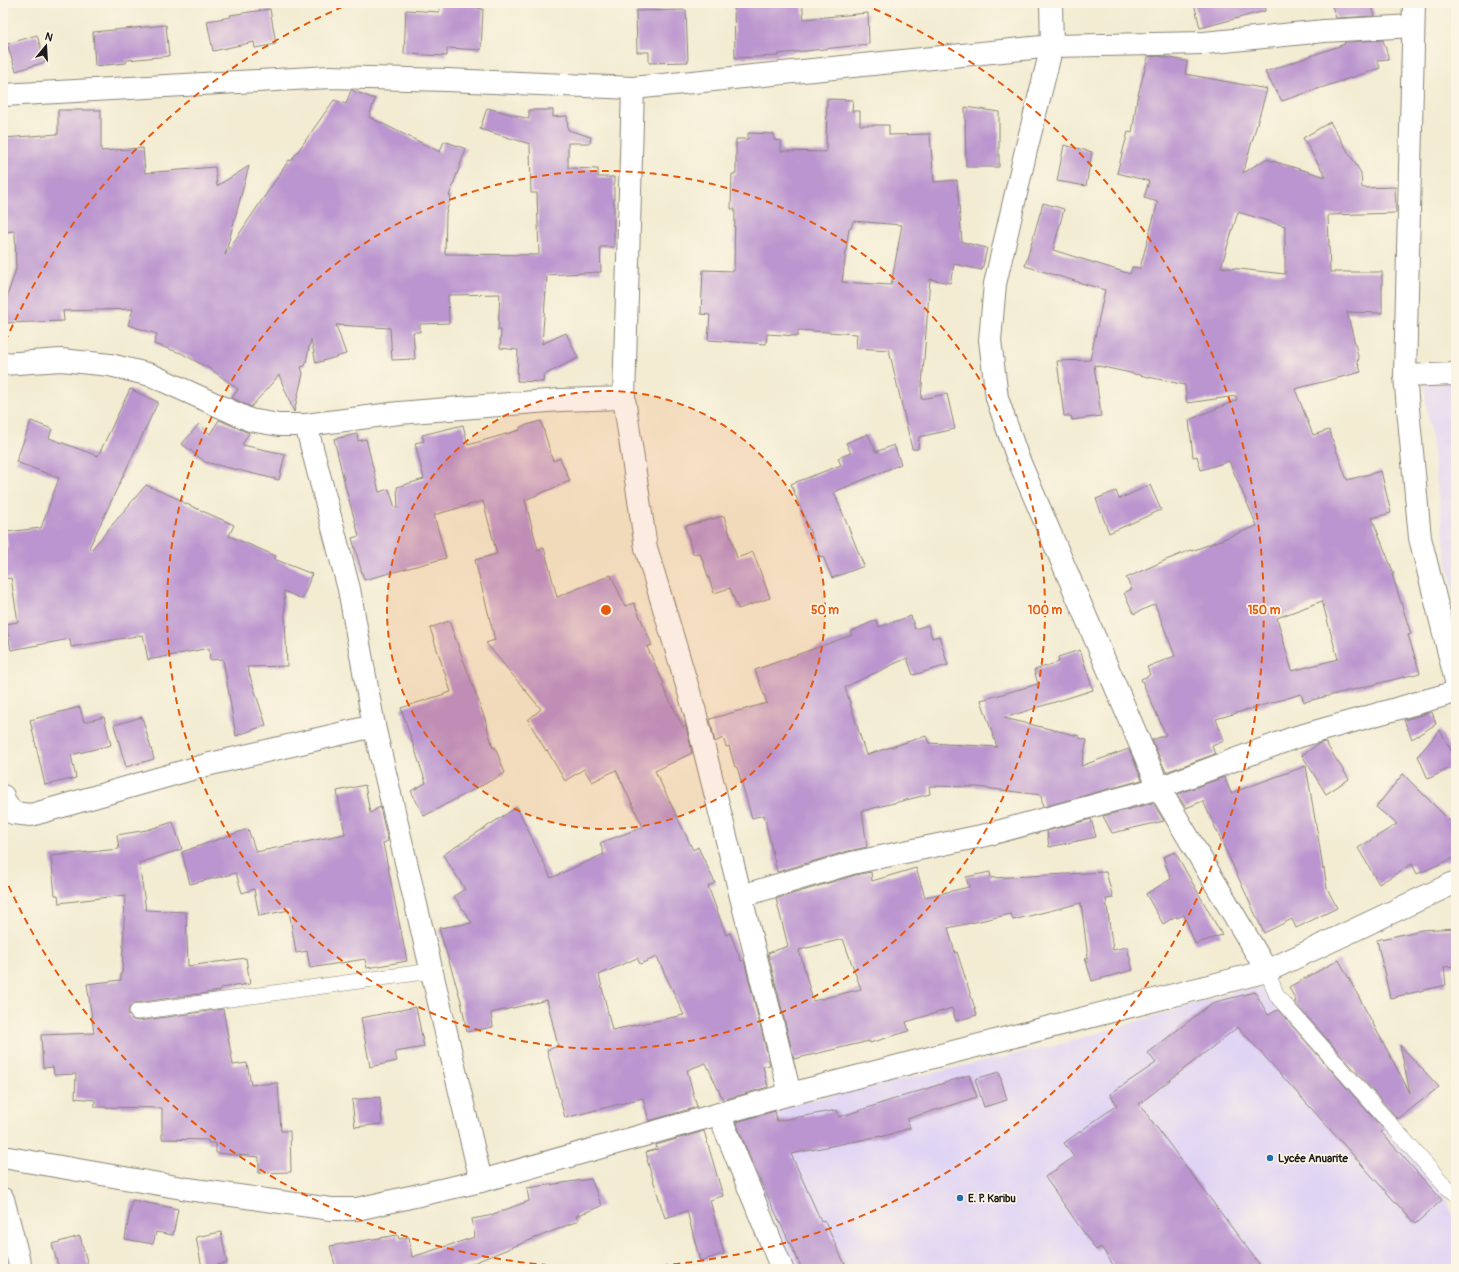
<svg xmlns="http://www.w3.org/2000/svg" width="1459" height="1272" viewBox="0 0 1459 1272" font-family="Pangolin,sans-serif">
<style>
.built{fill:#e0d4f4}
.building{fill:#bb95cf;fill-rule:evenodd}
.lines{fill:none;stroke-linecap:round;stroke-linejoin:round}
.lane-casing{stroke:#888478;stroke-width:16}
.street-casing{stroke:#888478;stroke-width:24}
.lane{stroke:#fff;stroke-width:15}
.street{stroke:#fff;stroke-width:22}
.ring{fill:none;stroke:#e8590c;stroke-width:2;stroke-dasharray:7 5}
.poi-dot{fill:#1f6fb2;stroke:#fcf5e5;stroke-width:1.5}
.labels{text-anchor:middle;stroke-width:3.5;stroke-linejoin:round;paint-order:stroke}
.poi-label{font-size:11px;font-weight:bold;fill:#1c1c1c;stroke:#fcf5e5;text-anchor:start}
.centre{fill:#e8590c;stroke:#fcf5e5;stroke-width:2}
.ring-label{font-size:12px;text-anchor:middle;font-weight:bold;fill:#e8590c;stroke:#fcf5e5;stroke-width:3.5;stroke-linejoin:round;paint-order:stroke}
</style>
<rect width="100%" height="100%" fill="#fcf5e5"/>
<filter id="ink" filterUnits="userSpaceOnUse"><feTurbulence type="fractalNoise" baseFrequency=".025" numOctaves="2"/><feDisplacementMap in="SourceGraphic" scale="8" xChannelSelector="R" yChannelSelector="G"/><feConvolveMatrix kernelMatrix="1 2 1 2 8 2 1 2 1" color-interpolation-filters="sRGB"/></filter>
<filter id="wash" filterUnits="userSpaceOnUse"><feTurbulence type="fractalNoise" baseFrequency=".012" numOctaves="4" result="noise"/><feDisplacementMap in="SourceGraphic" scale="16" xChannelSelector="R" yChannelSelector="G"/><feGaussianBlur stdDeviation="0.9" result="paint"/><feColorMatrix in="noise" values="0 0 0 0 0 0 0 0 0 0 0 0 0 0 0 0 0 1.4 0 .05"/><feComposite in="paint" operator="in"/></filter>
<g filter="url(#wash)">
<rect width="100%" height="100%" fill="#f3ecd3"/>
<g class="built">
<polygon points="1456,383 1456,600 1447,562 1424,384"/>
<polygon points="1257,985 1441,1189 1456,1221 1456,1269 797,1269 731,1128 784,1106 1062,1044"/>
</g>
<g id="blocks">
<g class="building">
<polygon points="440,3 477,3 476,8 483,9 481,50 447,48 447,56 404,54 406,10 439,12"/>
<polygon points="734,3 802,3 804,19 868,13 869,44 778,54 778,56 735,58"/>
<polygon points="1194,3 1264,3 1265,11 1200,28"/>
<polygon points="1331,3 1371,3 1375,16 1336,18"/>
<polygon points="270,9 276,44 255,48 254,42 213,51 207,21 231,17 230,15"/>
<polygon points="686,10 688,62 649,63 649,52 637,52 636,11"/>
<polygon points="166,25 169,56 127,60 126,63 95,66 93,32"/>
<polygon points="37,35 45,62 16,71 7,44"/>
<polygon points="1383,40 1389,59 1377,60 1380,68 1282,101 1265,72 1345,44 1344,42"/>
<path d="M1158,56L1187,61L1185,74L1267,89L1243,173L1266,159L1326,177L1303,138L1330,122L1361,173L1362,188L1395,187L1396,213L1328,215L1330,272H1382V313L1347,312L1359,360H1357L1361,372L1295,389L1313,435L1329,430L1347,480L1381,471L1391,513L1372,518L1394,574H1392L1411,634L1408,635L1420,673L1304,702L1301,694L1216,719L1224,741L1212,746L1215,754L1166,772L1152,740L1166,735L1141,679L1150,675L1147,667L1175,656L1155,604L1134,614L1124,593L1132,589L1126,578L1166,560L1191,550L1192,551L1257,526L1229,461L1201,470L1197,456L1193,457L1189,420L1237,400L1236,396L1187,403L1185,385L1094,365L1101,416L1072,420L1071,416H1064L1057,361L1090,360L1105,290L1025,266L1043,203L1064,209L1053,250L1130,274L1132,267L1140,268L1158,202L1144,198L1149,181L1117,173L1128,132L1132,133L1137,99L1148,57ZM1238,212L1285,226V274L1221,267ZM1322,601L1338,659L1292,671L1277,618Z"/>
<polygon points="351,90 375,99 369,117 440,152 444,141 466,149 449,196 451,196 446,213 445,254 539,255 537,193 531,193 530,144 480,129 487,108 529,119 529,110 553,110 553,117 567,116 568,130 591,137 590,143 568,143 568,168 598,169 598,177 614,177 614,247 600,247 601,272 547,275 542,344 566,333 578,358 544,375 543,382 517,381 518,350 500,348 501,330 498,330 500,294 448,295 449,323 420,324 420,332 413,332 415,359 392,360 390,328 336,325 346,354 316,363 311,339 305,366 301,367 303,373 294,412 279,375 251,407 232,398 238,389 212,370 181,353 154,344 157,334 128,325 133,309 63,311 64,321 3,323 3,309 16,269 15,231 3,232 3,138 58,134 58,110 101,110 101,151 143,148 145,173 215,167 217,186 249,166 225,255 289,160 291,161 334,100 346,104"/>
<path d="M827,99L853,100L852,111H860V125H889V135L930,134L934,182L957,180L962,242L987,248L982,270L954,264L950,283L930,279L921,399L947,394L955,429L919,437L918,449H912L889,350L856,348L857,334L798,330V336L767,334L766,344L708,340L710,315L701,314L703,270L734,271L735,209H731L732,174H736V139H748V133L774,134V140L781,141V151L826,152ZM853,221L902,225L891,285L842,282L849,228H851Z"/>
<polygon points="965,107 999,112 999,167 966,167"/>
<polygon points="1064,145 1092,152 1086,186 1057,181"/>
<polygon points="130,389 158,402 89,548 91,550 146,485 183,501 182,502 234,525 229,536 276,556 274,559 312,574 302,599 284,591 287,666 247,667 266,725 236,736 223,659 210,660 209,648 148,660 143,635 71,647 70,639 11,650 6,624 18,622 11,578 3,579 3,550 8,549 6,532 41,528 59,478 16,462 31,421 52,429 49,438 98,456"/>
<polygon points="219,420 249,433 242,445 285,454 279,480 205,462 182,444 199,424 210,434"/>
<path d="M541,421L553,461L560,458L570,481L525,500L538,550L544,548L557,597L611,575L625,606L634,603L652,645L647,647L664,684L662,685L683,727L686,726L692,753L655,771L693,850L698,847L715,883L708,886L726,935L730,933L741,961L744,960L770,1065L763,1066L768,1087L723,1100L706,1063L687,1070L697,1107L649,1121L643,1098L565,1118L547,1050L558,1046L547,1000L491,1013L493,1027L467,1032L461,1001L439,928L472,923L454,896L465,889L443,855L517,807L551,878L604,854L600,843L643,827L616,770L592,782L584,769L565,781L547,750L546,751L528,720L541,709L486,643L495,640L475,560L497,554L483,501L434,515L446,558L364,580L352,538L359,536L345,485L334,439L357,434L358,441L366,439L379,492L389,489L395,508H398L397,487L424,479L415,443L424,441L422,435L463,425L468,445L520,430V427ZM657,957L684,1015L612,1030L599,975L637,958L640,964Z"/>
<polygon points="868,434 876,452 894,445 901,464 834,492 864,566 832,578 823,556 820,557 791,484 841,465 838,458 851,453 846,443"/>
<polygon points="1150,485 1161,510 1109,533 1096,499 1116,491 1119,499"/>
<polygon points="724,516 737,558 753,552 770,598 738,609 730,588 714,593 700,553 693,554 685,526"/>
<polygon points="911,616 915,629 928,625 932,638 939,636 948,665 913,675 907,658 845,687 866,755 926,736 929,743 997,747 981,700 1038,684 1034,670 1059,662 1058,657 1080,650 1093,690 1004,718 1079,736 1079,738 1087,740 1081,766 1129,749 1142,780 1043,807 1041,795 977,787 929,786 930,794 862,811 867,847 848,851 777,872 764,815 752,818 737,767 735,767 729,746 726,747 723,738 715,742 710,719 767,703 755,670 852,635 850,632 876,620 879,627"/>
<polygon points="449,621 485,719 493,748 495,747 505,773 424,816 411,791 426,783 401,708 451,692 430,628"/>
<polygon points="80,707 84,722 104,717 111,745 71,755 76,778 45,785 30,720"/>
<polygon points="1432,712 1436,724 1412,739 1404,720"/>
<polygon points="142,717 154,759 126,767 114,725"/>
<polygon points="1440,730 1456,760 1456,765 1428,779 1418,756"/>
<polygon points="1325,742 1349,779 1326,794 1302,755 1320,743"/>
<polygon points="1306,766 1320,849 1323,869 1324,868 1327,888 1337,908 1296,928 1292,919 1264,933 1203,801 1186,808 1177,794 1224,777 1231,793"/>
<polygon points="1403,774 1452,823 1456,833 1456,857 1417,874 1412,864 1379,884 1358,848 1397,824 1376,807"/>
<polygon points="365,785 370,813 380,807 388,841 383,843 407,961 367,968 365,959 310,968 307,951 296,953 289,910 259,916 254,889 242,893 236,873 190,884 182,852 248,829 256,852 345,834 337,791"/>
<polygon points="1153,803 1164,821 1112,833 1103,816"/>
<polygon points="1091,819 1096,837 1049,847 1047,831"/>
<polygon points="173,822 182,849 139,863 146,910 186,912 188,966 246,958 250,984 220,988 220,991 136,1003 132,1005 129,1008 128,1014 133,1020 138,1021 223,1009 233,1065 247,1063 251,1085 278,1083 281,1131 290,1131 291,1172 259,1173 259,1157 216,1153 216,1143 208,1143 208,1140 162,1139 162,1108 95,1107 95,1100 75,1098 76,1074 54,1075 53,1067 43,1068 41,1035 94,1033 87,984 121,980 121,973 122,973 125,895 59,903 58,895 55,895 51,856 119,849 117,835 147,830"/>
<polygon points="1175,852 1222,935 1195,944 1184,915 1177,918 1176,916 1163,924 1146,894 1171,879 1163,857"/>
<path d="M916,868L925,897L969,887L966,877L990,872L991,878L1106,872L1113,898L1106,899L1113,950L1127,947L1133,970L1092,981L1085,958H1088L1081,903L1013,920L1011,914L948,928L955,953L957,952L977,1015L956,1021L952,1008L906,1022L909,1031L870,1043L869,1041L794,1059L768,953L788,946L776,899L855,875L871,872L872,881ZM843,939L861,989L813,1001L799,950Z"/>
<polygon points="1456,928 1456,966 1444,967 1446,985 1390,998 1377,940 1422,930"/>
<polygon points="1339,960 1410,1093 1400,1045 1439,1087 1398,1119 1294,1002 1296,1001 1289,987"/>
<polygon points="1255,992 1268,1015 1278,1010 1384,1130 1381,1132 1442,1200 1415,1224 1238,1027 1139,1104 1263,1269 1116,1269 1101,1247 1096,1250 1045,1177 1074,1157 1064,1143 1117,1105 1110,1094 1156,1063 1148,1053 1212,1003"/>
<polygon points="416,1007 424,1047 395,1052 397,1061 370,1067 361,1018"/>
<polygon points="999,1072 1007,1100 984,1107 975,1079"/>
<polygon points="969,1075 977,1097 907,1119 910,1128 881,1137 881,1136 791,1154 821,1221 824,1220 847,1269 802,1269 751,1161 736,1122 775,1111 777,1121 837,1110 839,1117"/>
<polygon points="380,1097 382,1124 355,1127 352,1100"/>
<polygon points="704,1131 723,1196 710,1200 724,1254 700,1261 687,1211 665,1218 647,1160 648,1160 646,1152 657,1149 656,1145"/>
<polygon points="591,1179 602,1206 576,1216 578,1221 458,1269 336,1269 330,1246 398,1235 399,1239 409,1237 412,1257 475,1237 472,1219 488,1216 529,1201 527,1188"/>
<polygon points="132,1200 178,1209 173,1235 156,1232 153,1244 125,1239"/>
<polygon points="221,1232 227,1263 202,1268 196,1237"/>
<polygon points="80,1236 89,1269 59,1269 52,1244"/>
</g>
</g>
</g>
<g filter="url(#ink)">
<use href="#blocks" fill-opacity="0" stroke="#888478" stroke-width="1"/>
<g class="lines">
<g class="lane-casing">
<g id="lane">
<polyline points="1267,971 1277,996 1447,1188 1456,1194"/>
<polyline points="137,1012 431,971"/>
</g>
</g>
<g class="street-casing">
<g id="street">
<polyline points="1051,3 1052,46 1026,150 995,284 990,340 997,398 1017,456 1159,788 1267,971"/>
<polyline points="1414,3 1405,376 1420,538 1456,681"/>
<polyline points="633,88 624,398 646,548 695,712 790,1094"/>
<polyline points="3,95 330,77 448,80 633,88 1052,46 1204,43 1324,31 1413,26"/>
<polyline points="3,364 61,360 110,365 151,375 250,420 279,425 306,425 399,413 560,400 624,398"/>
<polyline points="1405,376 1456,374"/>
<polyline points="306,425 349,589 374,726 481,1181"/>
<polyline points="3,796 4,800 13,813 31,815 206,765 374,726"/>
<polyline points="741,896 852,863 986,835 1159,788 1293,738 1456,692"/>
<polyline points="719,1114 782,1269"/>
<polyline points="3,1157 188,1189 331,1209 357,1209 481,1181 790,1094 1267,971 1456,882"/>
<polyline points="3,1199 21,1269"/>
</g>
</g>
<use href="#lane" class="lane"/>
<use href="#street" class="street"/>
</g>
</g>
<circle cx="606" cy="610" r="219" fill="#e8590c" fill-opacity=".12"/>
<g class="ring">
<circle cx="606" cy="610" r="219"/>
<circle cx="606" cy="610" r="439"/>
<path d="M5 342A658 658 0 0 1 349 4M863 4A658 658 0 1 1 5 878"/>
</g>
<g class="poi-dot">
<circle cx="1270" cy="1158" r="4"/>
<circle cx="960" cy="1198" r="4"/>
</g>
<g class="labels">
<g class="poi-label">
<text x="1278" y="1162">Lycée Anuarite</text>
<text x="968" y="1202">E. P. Karibu</text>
</g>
</g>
<circle cx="606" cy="610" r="6" class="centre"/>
<g class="ring-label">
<text x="825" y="614">50 m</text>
<text x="1045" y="614">100 m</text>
<text x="1264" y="614">150 m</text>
</g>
<rect width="1459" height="1272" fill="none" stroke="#fcf5e5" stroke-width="16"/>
<g transform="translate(46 46) rotate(18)" stroke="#fcf5e5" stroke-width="3" paint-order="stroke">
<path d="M0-3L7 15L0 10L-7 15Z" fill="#1c1c1c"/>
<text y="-6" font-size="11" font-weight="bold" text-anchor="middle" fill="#1c1c1c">N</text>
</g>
</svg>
